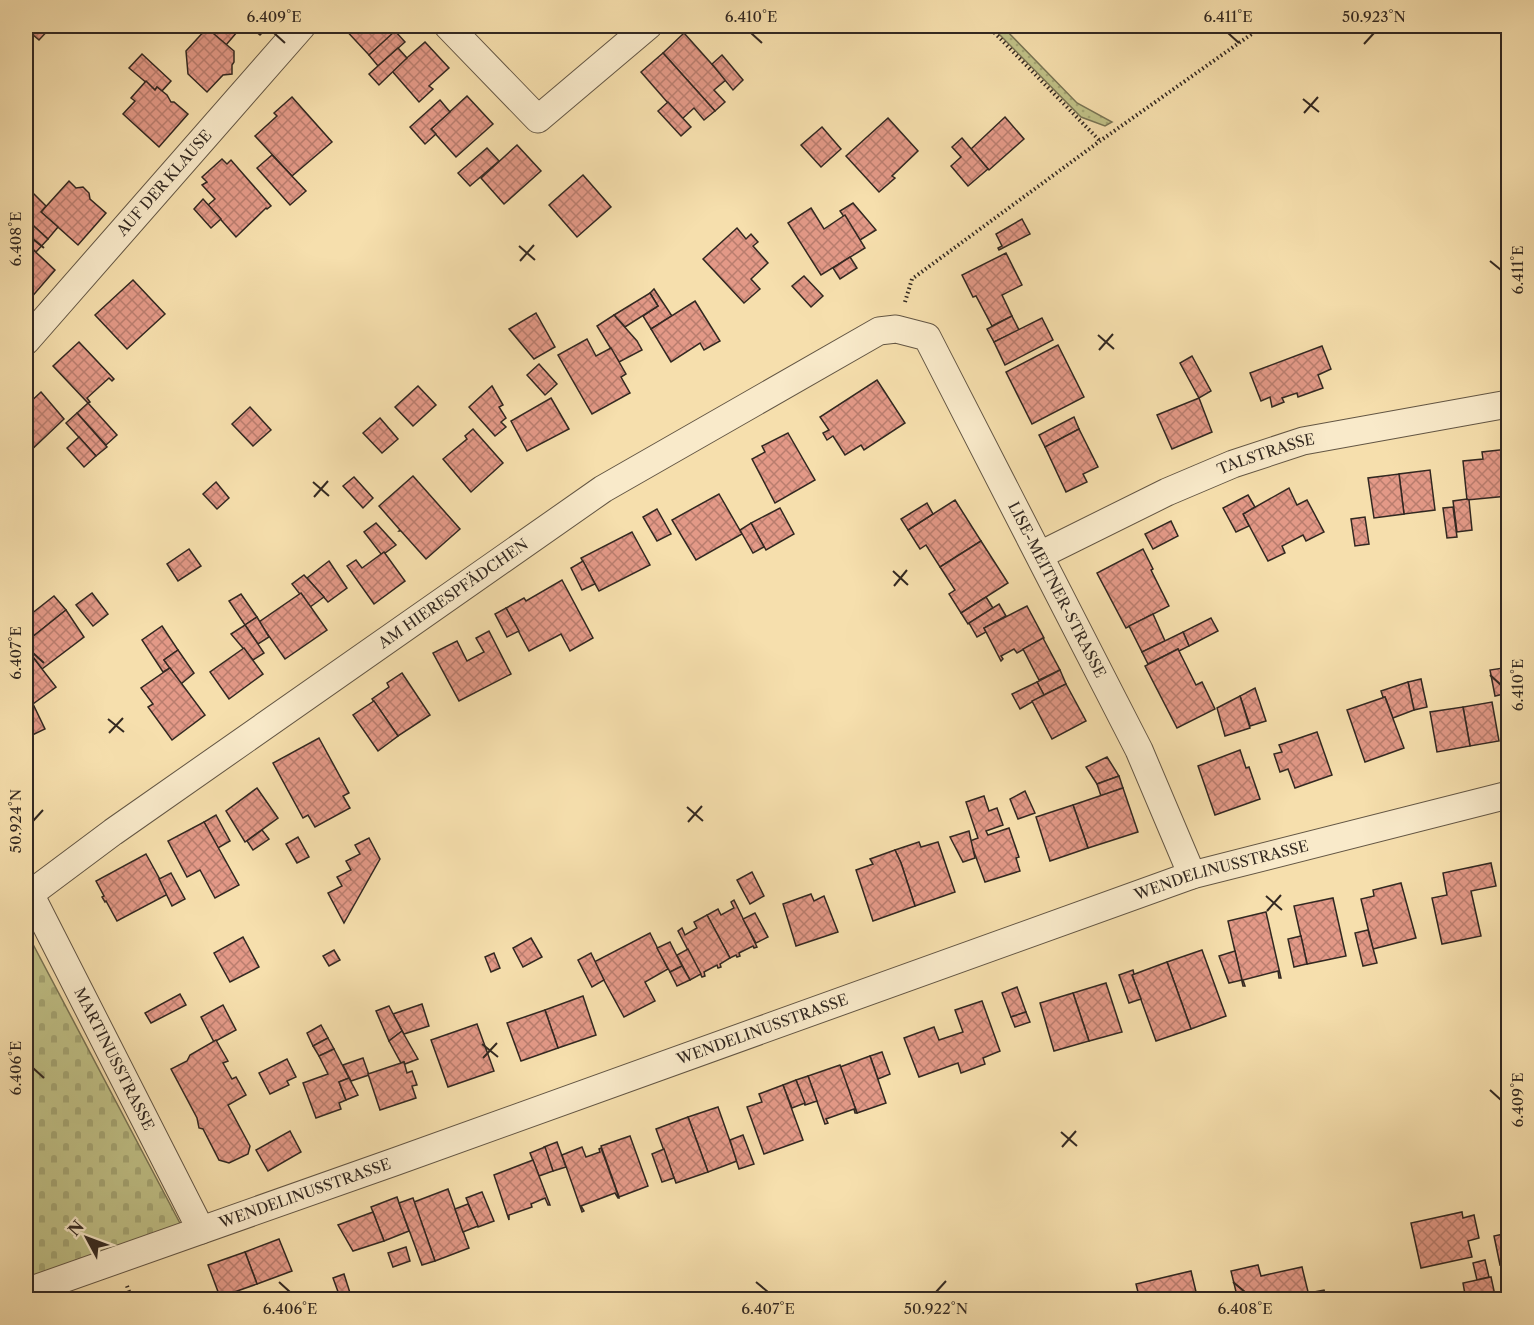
<svg xmlns="http://www.w3.org/2000/svg" width="1534" height="1325" viewBox="0 0 1534 1325" font-family="'Libre Caslon Text',serif">
<style>
.grass{fill:url(#grass-dots);stroke:#797454;stroke-width:1.5}
.cemetery{fill:url(#cemetery-stones);stroke:#797454;stroke-width:1.5}
.building{fill:url(#building-cross-hatch);stroke:#322821;stroke-width:1.5}
.lines{fill:none;stroke-linecap:round;stroke-linejoin:round}
.street-casing{stroke:#635644;stroke-width:29}
.path{stroke:#322821;stroke-width:4;stroke-dasharray:1.5 3;stroke-linecap:butt}
.street{stroke:#f9eaca;stroke-width:27}
.ticks{fill:none;stroke:#322821;stroke-width:2}
.labels{text-anchor:middle;stroke-width:5;stroke-linejoin:round;paint-order:stroke}
.street-label{font-size:15px;fill:#322821;stroke:#f9eaca}
.neatline{fill:none;stroke:#322821;stroke-width:2}
.ticks-label{font-size:15px;text-anchor:middle;fill:#322821}
</style>
<defs>
<pattern id="grass-dots" width="8" height="8" patternUnits="userSpaceOnUse" patternTransform="scale(1.5)"><rect width="8" height="8" fill="#c0c187"/><path d="M2 2h.1M6 6h.1" fill="none" stroke="#a5a674" stroke-width="1.8" stroke-linecap="round"/></pattern>
<pattern id="cemetery-stones" width="16" height="16" patternUnits="userSpaceOnUse" patternTransform="scale(1.5)"><rect width="16" height="16" fill="#c0c187"/><path d="M2 7V4a2 2 0 0 1 4 0v3zM10 15v-3a2 2 0 0 1 4 0v3z" fill="#a5a674"/></pattern>
<pattern id="building-cross-hatch" width="8" height="8" patternUnits="userSpaceOnUse" patternTransform="scale(1.5)"><rect width="8" height="8" fill="#e39987"/><path d="M0 0l8 8M0 8l8-8" fill="none" stroke="#b97d6e"/></pattern>
</defs>
<rect width="100%" height="100%" fill="#f6dfad"/>
<filter id="stains"><feTurbulence type="fractalNoise" baseFrequency=".00333" numOctaves="4"/><feColorMatrix values="0 0 0 0 .2 0 0 0 0 .09 0 0 0 0 .02 0 0 0 .5 -.17"/></filter>
<radialGradient id="worn" r=".72"><stop offset=".6" stop-color="#630" stop-opacity="0"/><stop offset="1" stop-color="#630" stop-opacity=".3"/></radialGradient>
<polygon class="grass" points="991,26 1002,26 1077,103 1112,122 1105,126 1081,117"/>
<polygon class="cemetery" points="26,931 182,1227 26,1284"/>
<g class="building">
<polygon points="26,26 52,26 39,40 26,29"/>
<polygon points="202,26 230,26 237,32 226,45"/>
<polygon points="249,26 269,26 260,35"/>
<polygon points="342,26 402,26 369,55"/>
<polygon points="207,28 234,51 234,62 232,65 232,74 223,75 207,92 188,74 186,51"/>
<polygon points="395,31 405,42 378,66 369,55"/>
<polygon points="684,33 726,80 714,90 725,102 715,111 663,53"/>
<polygon points="425,42 449,68 429,86 433,89 419,102 392,71"/>
<polygon points="398,48 407,58 379,85 369,74"/>
<polygon points="663,53 715,111 704,120 694,108 682,119 641,72"/>
<polygon points="142,54 171,81 162,91 157,87 155,90 129,68"/>
<polygon points="722,55 743,80 733,90 712,64"/>
<polygon points="146,81 155,90 157,87 167,95 171,102 174,102 188,114 159,147 123,114 135,101 131,98"/>
<polygon points="467,96 493,124 456,157 431,129"/>
<polygon points="292,97 332,142 292,176 255,136 277,116 274,113"/>
<polygon points="440,100 450,112 431,129 436,134 425,144 410,127"/>
<polygon points="668,102 691,127 681,136 658,111"/>
<polygon points="1005,117 1024,139 989,170 971,149"/>
<polygon points="888,118 918,151 892,176 895,178 879,192 846,156"/>
<polygon points="822,127 841,149 821,167 801,145"/>
<polygon points="962,138 988,169 968,186 951,166 961,157 952,147"/>
<polygon points="517,145 541,171 504,204 481,178"/>
<polygon points="487,148 499,161 470,186 458,173"/>
<polygon points="272,155 306,191 290,205 257,168"/>
<polygon points="222,159 227,164 231,160 271,206 267,209 266,208 236,237 208,205 215,199 202,185 207,182 202,177"/>
<polygon points="583,175 611,207 577,237 549,205"/>
<polygon points="69,181 76,188 83,187 89,193 90,199 106,213 78,245 41,212"/>
<polygon points="34,194 46,206 41,212 58,227 48,239 26,219 26,204"/>
<polygon points="203,199 221,219 211,228 194,209"/>
<polygon points="853,203 876,230 860,240 840,211"/>
<polygon points="811,208 824,229 845,215 865,248 821,275 788,223"/>
<polygon points="26,219 48,239 36,252 26,243"/>
<polygon points="1022,219 1030,234 999,250 998,248 1002,246 996,234"/>
<polygon points="737,228 746,239 751,234 758,242 753,246 768,263 751,279 760,289 744,303 703,259"/>
<polygon points="26,243 55,270 30,299 26,295"/>
<polygon points="1006,253 1022,285 1002,295 1012,316 992,326 976,296 973,297 962,275"/>
<polygon points="850,257 857,268 840,279 833,268"/>
<polygon points="804,276 823,296 811,307 792,286"/>
<polygon points="133,280 165,314 127,349 95,315"/>
<polygon points="654,289 672,316 651,329 643,316 658,306 650,293"/>
<polygon points="650,293 658,306 625,327 614,315"/>
<polygon points="695,301 720,341 704,350 700,343 671,362 651,329"/>
<polygon points="536,313 555,347 534,359 509,329"/>
<polygon points="614,315 637,341 642,350 619,362 597,326"/>
<polygon points="1012,316 1019,330 994,342 987,329"/>
<polygon points="1042,318 1053,340 1005,365 994,342"/>
<polygon points="587,339 596,356 611,348 626,374 621,377 630,393 592,414 558,355"/>
<polygon points="79,342 114,379 112,381 109,378 87,398 90,402 88,403 53,366"/>
<polygon points="1058,345 1084,397 1032,424 1006,372"/>
<polygon points="1322,346 1331,369 1318,375 1323,388 1298,397 1297,393 1282,398 1284,402 1272,407 1270,397 1261,401 1250,373"/>
<polygon points="1192,356 1211,391 1199,398 1180,363"/>
<polygon points="539,364 557,384 545,395 527,375"/>
<polygon points="877,380 905,423 864,450 861,445 845,455 833,436 827,440 823,433 829,430 820,417"/>
<polygon points="418,386 436,405 413,426 395,407"/>
<polygon points="492,386 503,405 499,407 506,418 501,422 506,427 495,436 469,407"/>
<polygon points="41,392 64,419 26,455 26,406"/>
<polygon points="551,398 569,429 527,451 511,421"/>
<polygon points="1199,398 1212,432 1172,449 1157,415"/>
<polygon points="88,403 117,435 106,445 77,413"/>
<polygon points="250,407 271,430 253,446 232,424"/>
<polygon points="77,413 107,447 96,456 66,423"/>
<polygon points="1074,417 1079,429 1045,447 1039,435"/>
<polygon points="380,418 398,439 382,453 363,433"/>
<polygon points="473,429 503,463 471,492 443,459 467,439 465,436"/>
<polygon points="1079,429 1098,467 1083,474 1087,482 1066,492 1045,447"/>
<polygon points="788,433 815,480 775,503 752,459 765,452 762,446"/>
<polygon points="79,437 96,456 84,467 67,448"/>
<polygon points="1508,449 1508,496 1467,500 1463,461 1483,459 1482,452"/>
<polygon points="1430,470 1435,510 1404,514 1399,474"/>
<polygon points="1399,474 1404,514 1374,518 1368,478"/>
<polygon points="413,476 460,529 426,559 401,531 399,531 400,530 379,506"/>
<polygon points="354,477 373,498 363,508 343,486"/>
<polygon points="216,482 229,498 217,509 203,494"/>
<polygon points="1289,488 1297,505 1307,500 1324,532 1306,541 1303,535 1282,546 1285,553 1268,561 1243,514"/>
<polygon points="719,494 742,534 696,560 672,520"/>
<polygon points="1248,495 1255,507 1243,514 1249,526 1236,532 1223,508"/>
<polygon points="1467,499 1469,500 1472,530 1457,532 1453,501"/>
<polygon points="955,500 981,541 940,567 926,545 920,549 908,530"/>
<polygon points="927,503 933,514 908,530 901,519"/>
<polygon points="1453,507 1457,537 1447,538 1443,508"/>
<polygon points="780,508 794,534 766,550 751,523"/>
<polygon points="657,509 671,534 657,541 643,517"/>
<polygon points="1365,517 1369,544 1355,546 1351,519"/>
<polygon points="1171,521 1178,536 1153,549 1145,534"/>
<polygon points="376,523 396,545 385,553 381,554 364,532"/>
<polygon points="751,523 764,547 753,553 740,530"/>
<polygon points="632,532 650,565 599,591 581,558"/>
<polygon points="981,541 1008,583 961,613 949,594 955,590 940,567"/>
<polygon points="189,549 201,566 178,581 167,564"/>
<polygon points="1143,549 1153,569 1151,570 1169,606 1126,628 1097,573"/>
<polygon points="384,552 405,581 374,604 347,566 356,560 362,568"/>
<polygon points="329,561 347,588 328,602 307,578"/>
<polygon points="583,561 595,584 582,590 571,568"/>
<polygon points="304,575 324,597 310,607 292,584"/>
<polygon points="562,580 593,638 570,651 561,634 529,651 506,608 524,598 526,601"/>
<polygon points="92,593 108,614 93,626 76,605"/>
<polygon points="301,593 327,630 285,659 259,622"/>
<polygon points="241,594 257,617 245,625 229,601"/>
<polygon points="54,596 66,610 26,642 26,618"/>
<polygon points="986,597 993,608 968,624 961,613"/>
<polygon points="999,604 1006,616 984,628 986,632 977,637 969,623"/>
<polygon points="1027,606 1044,638 1017,653 1014,649 1001,656 1003,659 1001,661 984,628"/>
<polygon points="506,608 519,631 507,637 495,614"/>
<polygon points="66,610 84,637 42,669 26,648 26,642"/>
<polygon points="1153,614 1165,641 1142,652 1129,626"/>
<polygon points="257,617 269,637 258,644 245,625"/>
<polygon points="1211,618 1218,631 1189,646 1183,632"/>
<polygon points="245,625 264,653 253,660 231,634"/>
<polygon points="162,626 178,650 164,660 170,668 163,672 142,640"/>
<polygon points="489,631 511,674 459,701 433,653 457,641 467,661 484,652 476,638"/>
<polygon points="1183,632 1189,646 1179,651 1178,649 1148,664 1142,652"/>
<polygon points="1043,638 1060,670 1039,680 1023,649"/>
<polygon points="244,648 263,674 229,699 210,672"/>
<polygon points="1178,649 1196,685 1202,682 1215,709 1177,728 1145,666"/>
<polygon points="178,650 194,673 181,684 164,660"/>
<polygon points="32,656 56,687 33,704 45,729 26,738 26,661"/>
<polygon points="170,668 205,715 172,740 148,707 153,704 141,688"/>
<polygon points="1503,668 1508,693 1495,696 1490,670"/>
<polygon points="1060,670 1066,684 1044,695 1037,682"/>
<polygon points="402,673 430,715 398,736 372,699 389,687 387,683"/>
<polygon points="1421,679 1427,707 1414,710 1408,682"/>
<polygon points="1037,682 1044,695 1020,709 1012,694"/>
<polygon points="1408,682 1414,710 1393,718 1385,697 1383,697 1381,691"/>
<polygon points="1066,684 1086,721 1052,739 1032,701"/>
<polygon points="1255,688 1266,721 1250,726 1240,696"/>
<polygon points="1240,696 1250,728 1225,736 1217,708"/>
<polygon points="1385,697 1404,748 1365,762 1347,710"/>
<polygon points="374,701 398,736 378,751 353,715"/>
<polygon points="1492,702 1499,741 1470,746 1463,707"/>
<polygon points="1463,707 1470,746 1437,752 1430,712"/>
<polygon points="1317,732 1332,775 1295,788 1288,769 1280,772 1274,754 1282,752 1279,745"/>
<polygon points="319,738 349,793 343,796 350,808 315,827 308,815 303,818 273,763"/>
<polygon points="1240,750 1246,768 1249,767 1260,799 1215,815 1198,766"/>
<polygon points="1107,757 1119,776 1097,784 1086,767"/>
<polygon points="1119,776 1123,788 1101,796 1097,784"/>
<polygon points="257,788 278,818 245,842 226,811"/>
<polygon points="1123,788 1138,832 1088,848 1073,805"/>
<polygon points="1025,791 1035,813 1018,819 1010,799"/>
<polygon points="984,796 989,811 997,808 1003,825 986,831 988,835 1009,828 1019,857 1016,858 1020,871 985,882 970,841 978,838 966,802"/>
<polygon points="1073,805 1088,848 1050,861 1036,817"/>
<polygon points="216,815 230,841 218,848 204,822"/>
<polygon points="204,822 239,885 215,898 200,870 187,877 168,841"/>
<polygon points="262,830 269,839 253,850 247,841"/>
<polygon points="969,831 975,858 963,862 950,837"/>
<polygon points="298,837 309,857 297,863 286,844"/>
<polygon points="369,838 380,859 344,923 328,893 342,886 337,877 351,870 346,861 360,854 355,845"/>
<polygon points="919,842 921,847 938,842 955,892 915,906 901,863 895,850"/>
<polygon points="895,850 901,863 915,906 873,921 856,870 873,864 870,859"/>
<polygon points="146,854 168,894 117,921 106,901 105,902 102,897 104,896 96,881"/>
<polygon points="1508,859 1508,885 1507,885 1501,861"/>
<polygon points="1491,863 1496,886 1471,891 1481,936 1442,944 1432,898 1447,895 1443,873"/>
<polygon points="752,872 764,896 750,904 737,880"/>
<polygon points="171,873 185,899 172,906 159,879"/>
<polygon points="1401,883 1416,938 1373,949 1361,899 1374,896 1373,890"/>
<polygon points="811,894 814,901 824,896 838,932 796,946 783,904"/>
<polygon points="1333,898 1346,956 1307,964 1294,906"/>
<polygon points="734,900 757,947 754,948 753,946 739,953 740,956 737,957 736,955 730,958 707,915 718,909 721,915 734,908 731,902"/>
<polygon points="1266,912 1281,978 1279,978 1278,971 1243,980 1245,986 1243,986 1228,921"/>
<polygon points="755,913 768,937 756,943 743,919"/>
<polygon points="707,915 730,958 720,964 721,967 718,968 717,965 704,972 705,976 702,977 678,931 682,928 685,935 697,928 694,922"/>
<polygon points="1368,930 1377,963 1363,966 1355,933"/>
<polygon points="650,933 668,969 645,982 655,1001 624,1017 594,962"/>
<polygon points="1301,936 1307,964 1294,967 1288,939"/>
<polygon points="243,937 259,967 230,982 214,953"/>
<polygon points="531,938 542,957 523,967 513,948"/>
<polygon points="670,942 682,966 670,972 657,948"/>
<polygon points="688,949 701,974 690,980 677,955"/>
<polygon points="334,950 340,960 329,966 323,956"/>
<polygon points="1202,950 1226,1016 1191,1029 1167,962"/>
<polygon points="1235,951 1242,980 1229,983 1219,956"/>
<polygon points="494,953 500,968 491,972 485,957"/>
<polygon points="591,953 604,980 592,987 578,960"/>
<polygon points="1167,962 1191,1029 1156,1041 1132,975"/>
<polygon points="682,966 690,980 677,986 670,972"/>
<polygon points="1133,970 1134,974 1132,975 1141,999 1129,1003 1119,975"/>
<polygon points="1106,983 1122,1032 1089,1041 1073,993"/>
<polygon points="1017,987 1026,1012 1011,1017 1002,993"/>
<polygon points="1073,993 1089,1041 1054,1051 1040,1003"/>
<polygon points="180,994 186,1005 151,1023 145,1013"/>
<polygon points="583,996 596,1035 558,1048 545,1010"/>
<polygon points="982,1001 1000,1051 983,1058 985,1064 961,1073 958,1063 919,1077 904,1038 934,1027 939,1040 963,1032 955,1010"/>
<polygon points="422,1004 429,1026 404,1034 393,1014"/>
<polygon points="223,1005 236,1030 214,1042 201,1017"/>
<polygon points="389,1006 402,1031 389,1041 376,1011"/>
<polygon points="545,1010 558,1048 521,1061 507,1023"/>
<polygon points="1026,1012 1030,1022 1015,1027 1011,1017"/>
<polygon points="477,1024 494,1071 448,1087 431,1040"/>
<polygon points="321,1025 328,1038 313,1046 307,1033"/>
<polygon points="402,1031 418,1059 405,1064 404,1062 401,1063 389,1041"/>
<polygon points="328,1038 334,1049 319,1056 313,1046"/>
<polygon points="216,1040 228,1061 223,1063 232,1079 236,1077 246,1095 228,1105 250,1146 248,1154 229,1163 219,1160 203,1129 199,1128 197,1118 171,1069 187,1061 190,1055"/>
<polygon points="334,1049 349,1078 339,1082 346,1100 339,1103 341,1109 316,1118 303,1083 328,1074 319,1056"/>
<polygon points="882,1052 890,1074 878,1079 870,1056"/>
<polygon points="870,1056 886,1103 857,1113 840,1067"/>
<polygon points="363,1058 369,1075 351,1081 343,1065"/>
<polygon points="287,1059 296,1077 287,1081 289,1085 270,1094 259,1073"/>
<polygon points="404,1062 407,1073 412,1071 417,1085 412,1086 416,1098 380,1110 368,1074"/>
<polygon points="840,1065 857,1113 855,1113 854,1109 826,1119 828,1123 825,1124 808,1076"/>
<polygon points="808,1076 817,1101 805,1105 796,1080"/>
<polygon points="349,1078 358,1095 346,1100 339,1082"/>
<polygon points="796,1080 805,1103 792,1108 783,1085"/>
<polygon points="783,1085 803,1140 764,1154 747,1107 762,1102 759,1094"/>
<polygon points="718,1107 737,1161 708,1172 688,1117"/>
<polygon points="688,1117 708,1172 676,1183 656,1129"/>
<polygon points="290,1131 301,1152 268,1171 256,1150"/>
<polygon points="743,1135 754,1164 739,1169 730,1140"/>
<polygon points="630,1136 648,1186 619,1197 601,1146"/>
<polygon points="557,1142 566,1167 553,1171 544,1147"/>
<polygon points="545,1147 553,1171 539,1176 530,1153"/>
<polygon points="582,1147 586,1157 600,1152 599,1149 601,1148 619,1198 618,1198 615,1193 581,1206 584,1211 582,1212 562,1155"/>
<polygon points="664,1149 674,1178 662,1182 652,1154"/>
<polygon points="533,1160 550,1205 548,1205 545,1198 531,1204 532,1207 509,1215 509,1220 494,1175"/>
<polygon points="448,1189 469,1248 435,1261 414,1202"/>
<polygon points="482,1192 494,1221 478,1227 466,1198"/>
<polygon points="397,1197 409,1231 384,1241 371,1207"/>
<polygon points="413,1198 435,1261 422,1265 399,1203"/>
<polygon points="468,1204 478,1226 463,1232 455,1209"/>
<polygon points="373,1212 384,1241 353,1251 338,1225"/>
<polygon points="1462,1212 1463,1218 1474,1215 1479,1238 1468,1241 1472,1257 1421,1268 1411,1223"/>
<polygon points="1508,1233 1508,1263 1500,1265 1494,1236"/>
<polygon points="279,1239 292,1271 257,1284 245,1252"/>
<polygon points="406,1247 410,1261 393,1267 388,1253"/>
<polygon points="245,1252 257,1284 220,1297 208,1265"/>
<polygon points="1485,1260 1489,1277 1477,1280 1473,1263"/>
<polygon points="1258,1265 1261,1276 1302,1267 1310,1300 1238,1300 1231,1271"/>
<polygon points="1191,1271 1198,1300 1140,1300 1136,1284"/>
<polygon points="344,1274 351,1296 341,1300 333,1278"/>
<polygon points="1491,1277 1496,1300 1466,1300 1463,1283"/>
<polygon points="1324,1290 1327,1300 1310,1300 1308,1293"/>
</g>
<g class="lines">
<g class="street-casing">
<g id="street">
<polyline points="448,26 538,119 648,26"/>
<path id="s1" d="M26,341L302,26"/>
<path id="s2" d="M1040,555L1167,492L1233,464L1303,441L1508,404"/>
<path id="s3" d="M26,886L201,1230"/>
<path id="s4" d="M30,894L113,832L603,489L879,331L896,329L927,337L1139,750L1192,875"/>
<path id="s5" d="M26,1292L397,1161L1192,875L1508,795"/>
</g>
</g>
<g class="path">
<polyline points="988,26 1100,141"/>
<polyline points="905,302 912,279 1100,141 1263,26"/>
<polyline points="127,1286 132,1300"/>
</g>
<use href="#street" class="street"/>
</g>
<path class="ticks" d="M274,33L285,43M751,33L762,43M1228,33L1239,43M1364,44L1374,33M1303,99L1319,112M1304,113L1318,97M33,239L44,248M519,246L535,260M520,261L534,245M1490,261L1501,270M1098,335L1114,349M1099,350L1113,334M313,482L329,496M314,497L328,481M893,571L908,585M894,586L907,570M33,653L44,663M1490,675L1501,685M108,719L124,732M109,733L123,718M687,807L703,821M33,821L43,810M688,822L702,806M1266,896L1282,910M1267,911L1281,895M482,1044L498,1057M483,1058L497,1043M33,1068L44,1078M1490,1090L1501,1100M1061,1132L1077,1146M1062,1147L1076,1131M279,1282L290,1292M756,1282L768,1292M1233,1282L1245,1292M936,1292L946,1281"/>
<g class="labels">
<g class="street-label">
<text dy="5" stroke="none"><textPath href="#s1" startOffset="210">AUF DER KLAUSE</textPath></text>
<text dy="5" stroke="none"><textPath href="#s2" startOffset="248">TALSTRASSE</textPath></text>
<text dy="5" stroke="none"><textPath href="#s4" startOffset="1353">LISE-MEITNER-STRASSE</textPath></text>
<text dy="5" stroke="none"><textPath href="#s4" startOffset="519">AM HIERESPFÄDCHEN</textPath></text>
<text dy="5" stroke="none"><textPath href="#s5" startOffset="1268">WENDELINUSSTRASSE</textPath></text>
<text dy="5" stroke="none"><textPath href="#s5" startOffset="782">WENDELINUSSTRASSE</textPath></text>
<text dy="5" stroke="none"><textPath href="#s3" startOffset="194">MARTINUSSTRASSE</textPath></text>
<text dy="5" stroke="none"><textPath href="#s5" startOffset="296">WENDELINUSSTRASSE</textPath></text>
</g>
</g>
<rect width="1534" height="1325" fill="none" stroke="#f6dfad" stroke-width="66"/>
<g transform="translate(87 1238) rotate(311)" stroke="#f9eaca" stroke-width="4.5" paint-order="stroke">
<path d="M0-4.5L10 22L0 15L-10 22Z" fill="#322821"/>
<text y="-9" font-size="16" font-weight="bold" text-anchor="middle" fill="#322821">N</text>
</g>
<rect x="33" y="33" width="1468" height="1259" class="neatline"/>
<g class="ticks-label">
<text x="274" y="22">6.409°E</text>
<text x="751" y="22">6.410°E</text>
<text x="1228" y="22">6.411°E</text>
<text x="1374" y="22">50.923°N</text>
<text transform="translate(16 239) rotate(-90)" y="5">6.408°E</text>
<text transform="translate(1518 270) rotate(-90)" y="5">6.411°E</text>
<text transform="translate(16 653) rotate(-90)" y="5">6.407°E</text>
<text transform="translate(1518 685) rotate(-90)" y="5">6.410°E</text>
<text transform="translate(16 821) rotate(-90)" y="5">50.924°N</text>
<text transform="translate(16 1068) rotate(-90)" y="5">6.406°E</text>
<text transform="translate(1518 1100) rotate(-90)" y="5">6.409°E</text>
<text x="290" y="1314">6.406°E</text>
<text x="768" y="1314">6.407°E</text>
<text x="936" y="1314">50.922°N</text>
<text x="1245" y="1314">6.408°E</text>
</g>
<rect width="100%" height="100%" filter="url(#stains)"/>
<rect width="100%" height="100%" fill="url(#worn)"/>
</svg>
